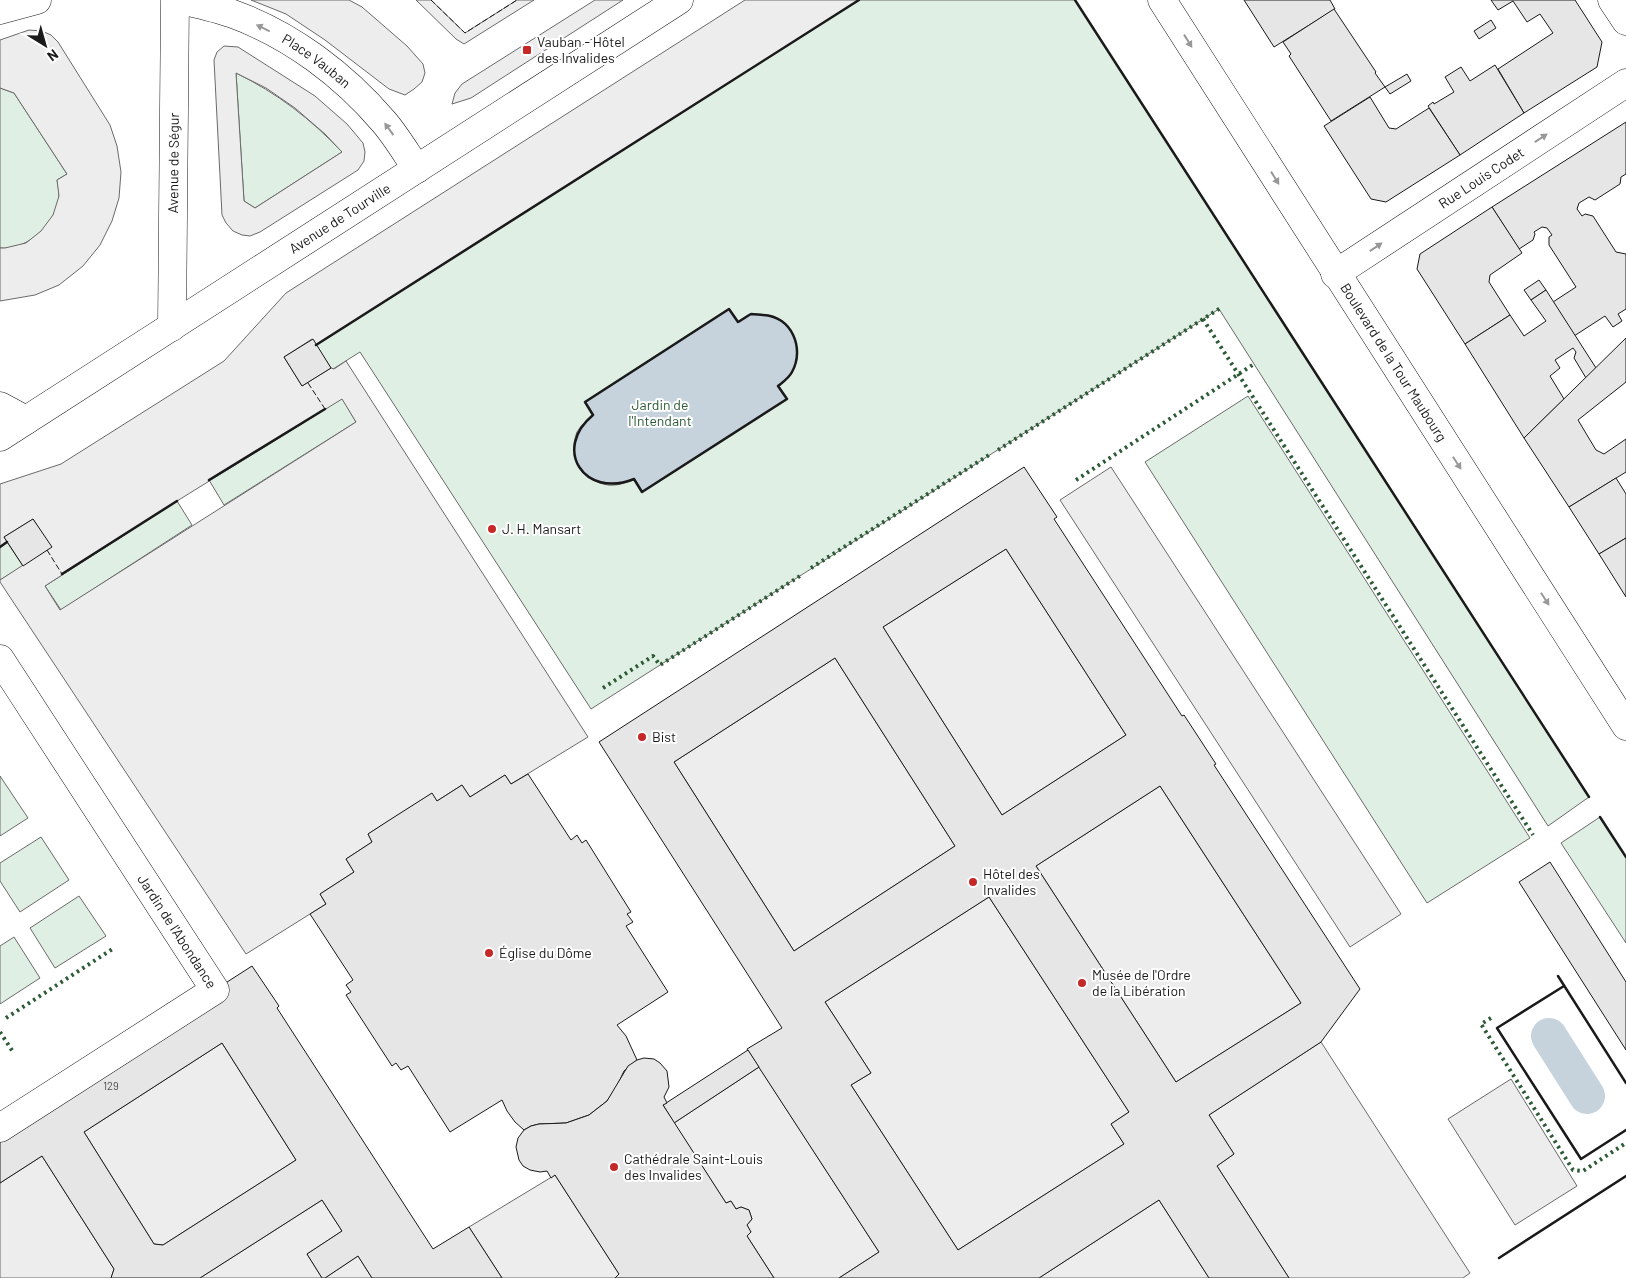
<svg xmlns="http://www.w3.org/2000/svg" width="1626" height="1278" viewBox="0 0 1626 1278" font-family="Barlow,sans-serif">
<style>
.green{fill:#e0efe3;stroke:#6a6a6a}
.parking{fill:#ededed;stroke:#6a6a6a;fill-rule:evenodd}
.water{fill:#c6d2dc;stroke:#6a6a6a}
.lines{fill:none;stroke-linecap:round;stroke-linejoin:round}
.canal{stroke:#c6d2dc;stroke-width:36}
.building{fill:#e6e6e6;stroke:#1a1a1a;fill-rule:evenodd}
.minor-casing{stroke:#1a1a1a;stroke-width:29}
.major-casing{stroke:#1a1a1a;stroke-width:29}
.minor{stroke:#fff;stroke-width:28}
.major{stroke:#fff;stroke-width:28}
.hedge{stroke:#2b5a34;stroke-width:4;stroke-dasharray:2.5 4;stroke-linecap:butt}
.fence{stroke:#1a1a1a;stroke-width:1;stroke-dasharray:6 2.5;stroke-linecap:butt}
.wall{stroke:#1a1a1a;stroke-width:2.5}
.oneway{fill:#989898}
.poi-dot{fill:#c62828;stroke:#fff;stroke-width:2}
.labels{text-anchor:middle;stroke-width:4;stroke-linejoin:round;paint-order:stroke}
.number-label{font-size:11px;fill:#4d4d4d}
.poi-label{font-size:14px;fill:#1a1a1a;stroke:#fff;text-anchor:start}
.street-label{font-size:14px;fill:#1a1a1a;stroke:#fff}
.park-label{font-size:14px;fill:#2b5a34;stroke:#fff}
</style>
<rect width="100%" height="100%" fill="#fff"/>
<g class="green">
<polygon points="859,0 1075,0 1589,797 1548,826 1219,309 591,709 360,352 333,369 331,368 316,345"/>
<path d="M236,73C277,93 311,119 342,152L255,208L244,201Z"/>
<path d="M0,88L14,93L67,174L57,180C58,185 59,191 59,196C57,223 27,251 0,248Z"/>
<polygon points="1248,396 1530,838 1427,903 1145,462"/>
<polygon points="342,398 356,422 224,505 209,480"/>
<polygon points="177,501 192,525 61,610 45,586"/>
<polygon points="7,542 23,566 0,580 0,547"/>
<polygon points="0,776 28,818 0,836"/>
<polygon points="1600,817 1626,857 1626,943 1561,843"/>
<polygon points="41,837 69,880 20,912 0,881 0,863"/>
<polygon points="79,896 106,936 55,968 30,928"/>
<polygon points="14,937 40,978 0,1004 0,946"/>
</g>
<g class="parking">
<polygon points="251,0 349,0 362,7 407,46 423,64 425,73 422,82 414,89 405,95 389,89 325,40 286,14"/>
<polygon points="416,0 431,0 465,33 517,0 534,0 464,44 456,39"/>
<polygon points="595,0 623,0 471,98 452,104 455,93 462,84"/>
<path d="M745,0H859L316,345L312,339L284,357L302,386L331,368L334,369L346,361L588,737L511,784L505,775L470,797L462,785L437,801L431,794L368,834L372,842L346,859L354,872L320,894L326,904L246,954L0,582V580L51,547L33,519L4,537L7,542L0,547V484L61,464L224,361L286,293ZM342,399L356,422L60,610L45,586L177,501Z"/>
<polygon points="29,30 42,31 51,35 58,42 110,125 117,146 121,172 119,198 112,221 100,245 83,266 59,285 35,295 0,301 0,248 5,248 26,243 41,231 53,215 59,196 57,180 67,174 14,93 0,88 0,40"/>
<path d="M224,46L238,47L315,96L347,124L363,143L365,152L364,161L358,170L260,232L250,236L242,235L233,231L226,223L222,215L214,60L217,52ZM236,73L266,88L295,108L325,134L342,152L255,208L244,201Z"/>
<polygon points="1111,467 1401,914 1350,947 1060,500"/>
<polygon points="1006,549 1126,735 1002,815 883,627"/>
<polygon points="835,658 955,846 794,951 674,762"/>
<polygon points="1160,786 1301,1003 1176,1082 1036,866"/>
<polygon points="989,897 1129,1112 1111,1124 1124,1144 958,1250 851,1085 871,1073 825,1002"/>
<polygon points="1321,1042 1470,1273 1463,1278 1289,1278 1217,1166 1234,1154 1209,1115"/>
<polygon points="222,1043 296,1160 163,1245 154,1244 84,1132"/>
<polygon points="759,1067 879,1252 839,1278 774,1278 747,1236 751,1232 747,1225 752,1219 749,1210 741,1207 736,1209 731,1201 726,1203 674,1123"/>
<polygon points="1511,1079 1577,1186 1515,1225 1448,1119"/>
<polygon points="42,1156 114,1269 111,1278 0,1278 0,1183"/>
<polygon points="555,1175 619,1274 615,1278 502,1278 469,1227"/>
<polygon points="322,1200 342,1231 307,1254 322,1278 200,1278"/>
<polygon points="1159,1200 1209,1278 1039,1278"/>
<polygon points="358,1256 372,1278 325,1278"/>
</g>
<path class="water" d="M729,309L738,322C742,320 747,316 751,314C755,314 760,315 763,315C792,316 805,349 792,372C789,378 783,382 779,386L787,399L642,492L634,480C625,483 617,486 608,485C583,482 567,456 577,432C581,425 587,420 593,415L585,402Z"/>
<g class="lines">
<polyline class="canal" points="1549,1036 1587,1096"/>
</g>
<g class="building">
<polygon points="1244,0 1330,0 1335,9 1274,47"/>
<polygon points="1491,0 1575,0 1602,42 1597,67 1524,113 1498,69 1553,33 1540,14 1527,22 1513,1 1498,10"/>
<polygon points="1334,9 1376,72 1375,73 1385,87 1331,121 1289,56 1291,54 1283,42"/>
<polygon points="1491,20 1496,28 1479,39 1474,31"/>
<polygon points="1495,65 1524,113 1460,155 1428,106 1433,102 1434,104 1454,92 1445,77 1461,67 1470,81"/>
<polygon points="1407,74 1411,81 1390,94 1385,87"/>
<polygon points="1370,97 1389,128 1396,129 1429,108 1460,155 1386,202 1371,199 1324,126"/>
<polygon points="1626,122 1626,174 1621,177 1620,184 1595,200 1589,197 1579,203 1577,209 1582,216 1585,214 1593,216 1616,252 1626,254 1626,309 1618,314 1622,321 1613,327 1605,316 1574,336 1553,302 1576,287 1549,245 1549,237 1552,235 1547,228 1542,227 1534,232 1535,234 1533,240 1519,249 1492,207"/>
<polygon points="1492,207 1522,253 1490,275 1489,282 1510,315 1465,344 1417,269 1420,254"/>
<polygon points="1539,280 1546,290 1531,300 1524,290"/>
<polygon points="1546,290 1596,368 1586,378 1574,358 1576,352 1573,348 1555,360 1560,368 1550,376 1564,399 1524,438 1465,344 1510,315 1524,336 1546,321 1531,300"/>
<polygon points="1626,338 1626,382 1578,420 1596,450 1604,454 1626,439 1626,472 1569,507 1524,438"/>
<polygon points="313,339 331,368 302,386 284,357"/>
<path d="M1024,467L1057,517L1054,519L1182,716L1184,715L1216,764L1214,765L1360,989L1321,1042L1209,1115L1234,1154L1217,1166L1289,1278H1209L1159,1200L1039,1278H839L879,1252L747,1049L782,1028L599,742ZM1006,549L1126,735L1002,815L883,627ZM835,658L955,846L794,951L674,762ZM1160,786L1301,1003L1176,1082L1036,866ZM989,897L1129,1112L1111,1124L1124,1144L958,1250L851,1085L871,1073L825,1002Z"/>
<polygon points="1616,478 1626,494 1626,538 1599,554 1569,507"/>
<polygon points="33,519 52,547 23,566 4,537"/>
<polygon points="1626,538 1626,597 1599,554"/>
<polygon points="528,774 571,840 577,835 582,843 586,840 631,912 627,914 633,922 626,926 668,992 617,1025 626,1036 637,1060 624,1071 616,1088 607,1101 589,1115 566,1123 539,1124 531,1126 524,1130 515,1122 507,1111 502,1100 450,1132 408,1066 401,1070 396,1063 392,1066 379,1046 346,995 351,992 346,985 353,980 310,914 326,904 320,894 354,872 346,859 372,842 368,834 388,821 432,793 437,801 462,785 470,797 505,775 511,784"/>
<polygon points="1550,862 1626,982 1626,1050 1519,882"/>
<path d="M252,966L279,1006L277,1008L433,1249L469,1227L502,1278H372L358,1256L325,1278H322L307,1254L342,1231L322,1200L200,1278H111L114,1269L42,1156L0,1183V1128ZM222,1043L296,1160L163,1245L154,1244L84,1132Z"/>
<polygon points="748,1050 759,1067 674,1123 663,1105"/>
<polygon points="644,1058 654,1059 660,1063 667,1071 669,1087 664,1097 667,1103 663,1105 726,1203 731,1201 736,1209 741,1207 749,1210 752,1219 747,1225 751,1232 747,1236 774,1278 615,1278 619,1274 555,1175 551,1178 547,1171 540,1172 530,1170 523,1166 519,1160 516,1147 518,1138 524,1130 531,1126 539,1124 566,1123 589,1115 607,1101 628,1066 637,1060"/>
</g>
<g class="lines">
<g class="minor-casing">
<g id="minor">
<path id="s1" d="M181,0C198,4 217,8 233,14C291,35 344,75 384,122C396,136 406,153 417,169"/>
<path id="s2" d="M1162,0L1626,726"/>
<polyline points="1612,0 1626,21"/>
<polyline points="0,10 37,0"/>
<path id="s3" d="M1335,274L1626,83"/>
<path id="s4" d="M172,327L175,0"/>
<path id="s5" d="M0,659L215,990L0,1128"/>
</g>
</g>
<g class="major-casing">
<g id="major">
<polyline points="0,406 26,420"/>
<path id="s6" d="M0,437L679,0"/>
</g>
</g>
<use href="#minor" class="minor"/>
<use href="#major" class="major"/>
<g class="hedge">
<polyline points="1203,319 1533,835"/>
<polyline points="998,450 1222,307"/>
<polyline points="1076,480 1254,364"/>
<polyline points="811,568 989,455"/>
<polyline points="603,688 653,656 660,665 800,576"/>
<polyline points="6,1018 114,948"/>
<polyline points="1491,1018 1481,1024 1573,1170 1583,1171 1626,1143"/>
<polyline points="0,1032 13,1052"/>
</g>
<g class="fence">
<polyline points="431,0 465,33 517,0"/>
<polyline points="308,383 325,409"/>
<polyline points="47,550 62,574"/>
</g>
<g class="wall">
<polyline points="1075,0 1589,797"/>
<path d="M729,309L738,322C742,320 747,316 751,314C755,314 760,315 763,315C792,316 805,349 792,372C789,378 783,382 778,386L787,399L642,492L634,479C584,499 552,449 593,415L585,402Z"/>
<polyline points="316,345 859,0"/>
<polyline points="209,480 325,409"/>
<polyline points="0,547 7,542"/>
<polyline points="62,574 177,501"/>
<polyline points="1600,817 1626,857"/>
<polyline points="1558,976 1626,1083"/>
<polyline points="1564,986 1497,1028 1581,1159 1626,1130"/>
<polyline points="1499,1258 1626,1176"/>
</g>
</g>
<defs><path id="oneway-solid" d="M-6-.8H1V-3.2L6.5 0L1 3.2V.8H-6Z" transform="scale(1.25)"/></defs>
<g class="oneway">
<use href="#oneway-solid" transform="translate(263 28) rotate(-154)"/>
<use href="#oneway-solid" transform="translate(1188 41) rotate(58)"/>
<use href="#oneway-solid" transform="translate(389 129) rotate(-126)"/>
<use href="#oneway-solid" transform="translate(1541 138) rotate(-33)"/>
<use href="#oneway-solid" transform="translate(1275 178) rotate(58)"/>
<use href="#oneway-solid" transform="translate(1376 247) rotate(-34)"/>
<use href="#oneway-solid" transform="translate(1457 463) rotate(57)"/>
<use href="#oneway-solid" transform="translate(1545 599) rotate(57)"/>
</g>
<g class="poi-dot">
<rect x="522" y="45" width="10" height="10" rx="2.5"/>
<circle cx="492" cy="529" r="5"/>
<circle cx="642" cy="737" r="5"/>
<circle cx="973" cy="882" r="5"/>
<circle cx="489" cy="953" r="5"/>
<circle cx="1082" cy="983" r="5"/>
<circle cx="614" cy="1167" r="5"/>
</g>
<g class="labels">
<g class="number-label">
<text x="111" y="1090">129</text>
</g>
<g class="poi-label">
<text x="537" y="47">Vauban - Hôtel<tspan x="537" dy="16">des Invalides</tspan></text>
<text x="502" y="534">J. H. Mansart</text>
<text x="652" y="742">Bist</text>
<text x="983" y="879">Hôtel des<tspan x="983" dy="16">Invalides</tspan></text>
<text x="499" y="958">Église du Dôme</text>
<text x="1092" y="980">Musée de l'Ordre<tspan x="1092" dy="16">de la Libération</tspan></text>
<text x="624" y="1164">Cathédrale Saint-Louis<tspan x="624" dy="16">des Invalides</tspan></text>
</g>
<g class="street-label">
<text dy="5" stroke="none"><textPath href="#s1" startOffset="150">Place Vauban</textPath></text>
<text dy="5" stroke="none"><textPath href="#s4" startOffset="164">Avenue de Ségur</textPath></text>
<text dy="5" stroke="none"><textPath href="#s3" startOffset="175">Rue Louis Codet</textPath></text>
<text dy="5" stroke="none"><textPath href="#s6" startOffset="404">Avenue de Tourville</textPath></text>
<text dy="5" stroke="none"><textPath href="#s2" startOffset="430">Boulevard de la Tour Maubourg</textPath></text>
<text dy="5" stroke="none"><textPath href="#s5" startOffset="325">Jardin de l'Abondance</textPath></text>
</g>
<g class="park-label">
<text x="660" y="410">Jardin de<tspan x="660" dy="16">l'Intendant</tspan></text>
</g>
</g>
<g transform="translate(45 45) rotate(143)" stroke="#ffffff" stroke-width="4" paint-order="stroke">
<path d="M0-4L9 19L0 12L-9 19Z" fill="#1a1a1a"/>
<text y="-8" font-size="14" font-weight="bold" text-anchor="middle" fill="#1a1a1a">N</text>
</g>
</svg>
